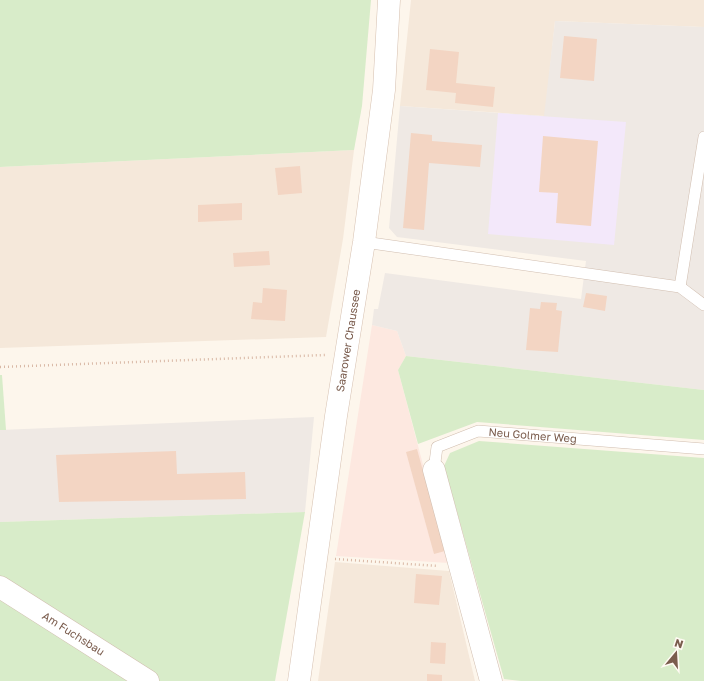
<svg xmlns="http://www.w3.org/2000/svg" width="704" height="681" viewBox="0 0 704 681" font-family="'Golos Text',sans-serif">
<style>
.residential{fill:#f5e8da}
.commercial{fill:#fde8e0}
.industrial{fill:#efe9e4}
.education{fill:#f3e8fa}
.green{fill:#d8ecc9}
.building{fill:#f3d5c3}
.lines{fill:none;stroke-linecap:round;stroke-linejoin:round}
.service-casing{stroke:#d1beb0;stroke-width:12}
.minor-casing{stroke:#d1beb0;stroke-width:23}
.secondary-casing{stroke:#d6c0b0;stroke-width:23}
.path{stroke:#d9b8a5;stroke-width:2.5;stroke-dasharray:1 3;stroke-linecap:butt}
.service{stroke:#fff;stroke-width:11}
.minor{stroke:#fff;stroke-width:22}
.secondary{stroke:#fff;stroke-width:22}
.labels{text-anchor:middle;stroke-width:3;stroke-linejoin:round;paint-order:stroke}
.street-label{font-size:11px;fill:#7a5c4d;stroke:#fffaf3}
</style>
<rect width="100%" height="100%" fill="#fdf6ec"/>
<g class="residential">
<polygon points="411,0 704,0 704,27 555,21 545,116 400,106"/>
<polygon points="354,150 343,239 326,337 0,348 0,167"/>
<polygon points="335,562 449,571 475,681 318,681"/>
</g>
<polygon class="commercial" points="372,325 397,331 406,356 398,370 449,563 336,556"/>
<g class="industrial">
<polygon points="555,21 704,27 704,390 406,356 397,331 372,325 374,309 378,309 385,273 581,299 586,261 397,237 389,228 400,106 544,116"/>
<polygon points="314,417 305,512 0,522 0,430"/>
</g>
<polygon class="education" points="498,113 626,122 614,245 488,234"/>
<g class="green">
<polygon points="0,0 371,0 362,106 354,150 0,167"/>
<polygon points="406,356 704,390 704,440 477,422 418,444 398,370"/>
<polygon points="0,375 2,375 6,430 0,430"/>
<polygon points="479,441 704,458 704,681 521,681 504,679 444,466 450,453"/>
<polygon points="305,512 275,681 0,681 0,522"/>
</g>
<g class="building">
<polygon points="564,36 597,39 594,81 560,78"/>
<polygon points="430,49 459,52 456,83 495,87 493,107 455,103 456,93 426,90"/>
<polygon points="411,133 432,135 432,141 482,145 480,167 429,163 424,230 403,228"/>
<polygon points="543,136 598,141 591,226 556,223 558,193 539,192"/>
<polygon points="300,166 302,193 278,195 275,168"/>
<polygon points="242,203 242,220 198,222 198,205"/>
<polygon points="269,251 270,265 234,267 233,253"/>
<polygon points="263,288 287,290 285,321 251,319 253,302 262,303"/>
<polygon points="586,293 607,296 605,311 583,307"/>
<polygon points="541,302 557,303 556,310 562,311 558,352 526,350 530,308 540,309"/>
<polygon points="417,449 445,551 434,554 406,452"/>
<polygon points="176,451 177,474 245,472 246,499 59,502 56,455"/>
<polygon points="416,574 442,576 439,605 414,603"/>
<polygon points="431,642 446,643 445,664 430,663"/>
<polygon points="427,674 442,675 442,681 427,681"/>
</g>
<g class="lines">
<g class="service-casing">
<g id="service">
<polyline points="364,242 680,287 704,305"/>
<polyline points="680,287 704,137"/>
<path id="s1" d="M434,470L437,447L478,431L704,449"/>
</g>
</g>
<g class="minor-casing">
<g id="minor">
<polyline points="434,470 491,681"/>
<path id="s2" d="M0,587L148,681"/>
</g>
</g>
<g class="secondary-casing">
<g id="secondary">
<path id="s3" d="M299,681L336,416L364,242L384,90L389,0"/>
</g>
</g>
<g class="path">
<polyline points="0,367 325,355"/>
<polyline points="335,559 438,566"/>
</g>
<use href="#service" class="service"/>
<use href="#minor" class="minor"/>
<use href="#secondary" class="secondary"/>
</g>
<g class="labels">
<g class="street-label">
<text dy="4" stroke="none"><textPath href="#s3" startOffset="344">Saarower Chaussee</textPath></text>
<text dy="4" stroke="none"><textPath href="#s1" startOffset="122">Neu Golmer Weg</textPath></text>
<text dy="4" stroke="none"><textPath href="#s2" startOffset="87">Am Fuchsbau</textPath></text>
</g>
</g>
<g transform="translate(676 653) rotate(18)" stroke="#fffaf3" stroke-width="3" paint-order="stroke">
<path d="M0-3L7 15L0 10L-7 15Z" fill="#7a5c4d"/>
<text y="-6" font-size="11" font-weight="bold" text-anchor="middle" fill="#7a5c4d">N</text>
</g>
</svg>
